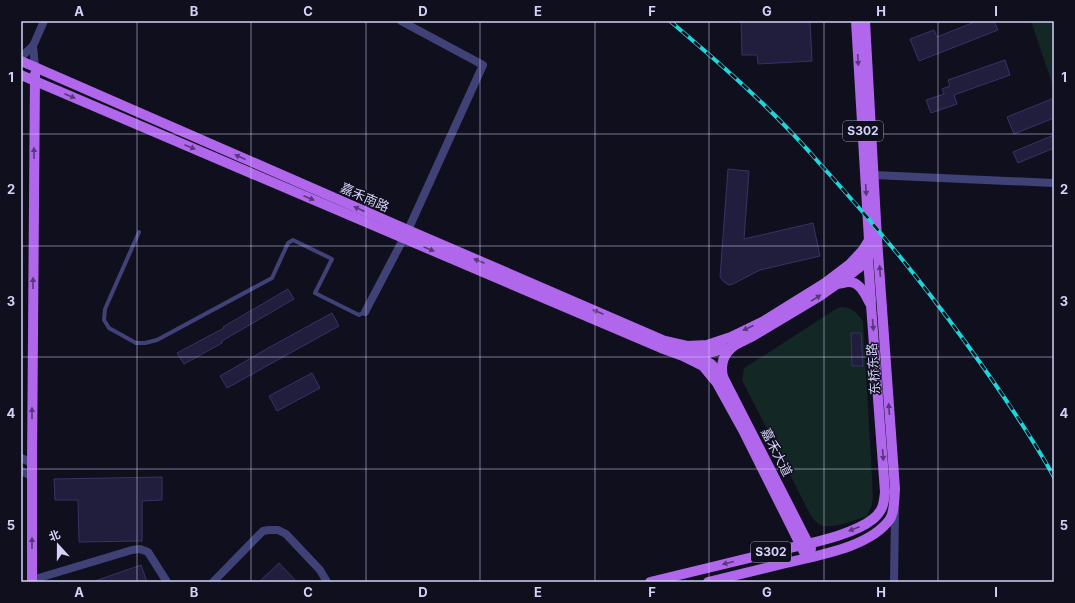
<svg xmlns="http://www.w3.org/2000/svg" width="1075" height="603" viewBox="0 0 1075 603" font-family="Inter,'Noto Sans SC',sans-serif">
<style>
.green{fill:#132725}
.building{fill:#211d3d;stroke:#393266}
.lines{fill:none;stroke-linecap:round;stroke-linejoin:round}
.lane{stroke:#404277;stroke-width:4}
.street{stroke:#404277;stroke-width:8}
.primary{stroke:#b067eb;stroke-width:10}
.rail-casing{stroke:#1cd6db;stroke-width:4}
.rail{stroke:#100f1e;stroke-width:2.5;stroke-dasharray:8;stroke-linecap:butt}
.oneway{fill:#58377a}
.grid{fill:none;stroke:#d3d2f9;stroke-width:1;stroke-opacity:0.55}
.labels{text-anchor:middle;stroke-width:3;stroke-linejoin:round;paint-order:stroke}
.shield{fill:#100f1e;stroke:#9898b7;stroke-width:1}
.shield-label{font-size:12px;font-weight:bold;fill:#d3d2f9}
.street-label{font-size:13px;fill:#d3d2f9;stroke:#100f1e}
.neatline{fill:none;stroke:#d3d2f9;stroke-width:1.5}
.grid-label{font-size:13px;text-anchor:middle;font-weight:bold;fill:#d3d2f9}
</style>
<rect width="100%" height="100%" fill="#100f1e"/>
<g class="green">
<polygon points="1031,21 1054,21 1054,87 1053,86"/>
<path d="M840,307C851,306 857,313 863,321L873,496L872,505L867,516C855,520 836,528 824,526C818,525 815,521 811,516L742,380L744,368L749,365L836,309Z"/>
</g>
<g class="building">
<polygon points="741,21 810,21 812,61 758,64 757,55 742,55"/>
<polygon points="977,21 994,21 998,30 919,61 910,39 934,30 937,37"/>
<polygon points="1005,60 1010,75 954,95 957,104 931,113 926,100 944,94 942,89 950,86 948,80"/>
<polygon points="1054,98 1054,118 1014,134 1007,117"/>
<polygon points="1054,135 1054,148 1018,163 1013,152"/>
<polygon points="728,169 749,171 744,239 813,223 820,256 760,270 733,284 729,285 724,282 720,277"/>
<polygon points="288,289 294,299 222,341 222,343 184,364 177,353 224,328 223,327"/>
<polygon points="332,313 339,326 227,388 220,376 270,347"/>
<polygon points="851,333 861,333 863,366 852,366"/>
<polygon points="312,373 320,388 277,411 269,396"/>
<polygon points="162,477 162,500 142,501 142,541 79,542 78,500 55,500 54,479"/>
<polygon points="279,563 297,582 259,582"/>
<polygon points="141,565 147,582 95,582 95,581"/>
</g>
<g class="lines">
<polyline class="lane" points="139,232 105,309 104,320 109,328 136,343 145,343 157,340 272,278 288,243 293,240 332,259 315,293 359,315 365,312"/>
<g class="street">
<polyline points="33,46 35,67"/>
<polyline points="21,57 33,46 44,21"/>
<polyline points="874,175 1054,183"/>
<polyline points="365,312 408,230 483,65 401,21"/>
<polyline points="21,458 32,463"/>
<polyline points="21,471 32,476"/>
<polyline points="32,580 132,550 140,549 148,552 167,582"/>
<polyline points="213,582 256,538 263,531 269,530 278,530 286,534 320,570 327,582"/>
<polyline points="894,582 895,510"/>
</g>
<g class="primary">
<polyline points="856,21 869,240 868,258 871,301"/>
<polyline points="21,61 408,230 665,341 687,346 707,345 731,337 764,321 825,283 850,264 863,250 869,240"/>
<polyline points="21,75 661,348 683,356 703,366 717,383 743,430 807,558"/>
<polyline points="682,347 692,352 711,364 723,377 811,549"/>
<polyline points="696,356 729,348 753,336 820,296 847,277 861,266 870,255"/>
<path d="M723,377C720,364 723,354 734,346"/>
<polyline points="32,582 32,463 35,74"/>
<path d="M650,582C693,572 735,561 778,551C805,544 852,536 873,519C883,511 884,503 885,492L871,305C866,297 861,282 849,282C845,282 840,284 836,284"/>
<path d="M708,582C732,576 757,570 782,564C814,556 870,548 890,519C895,511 894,499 895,489L877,239L865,21"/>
</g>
<g class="rail-casing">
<path id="rail" d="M670,21C711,56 753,92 790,131C804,145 817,161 831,176C879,229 924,285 966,343C997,386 1028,430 1054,477"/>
</g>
<use href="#rail" class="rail"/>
</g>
<defs><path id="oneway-solid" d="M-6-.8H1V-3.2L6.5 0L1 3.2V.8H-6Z"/></defs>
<g class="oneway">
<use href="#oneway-solid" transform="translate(858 60) rotate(87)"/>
<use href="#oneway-solid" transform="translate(70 96) rotate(23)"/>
<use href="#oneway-solid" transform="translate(190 147) rotate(23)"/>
<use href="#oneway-solid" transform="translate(34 153) rotate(-90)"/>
<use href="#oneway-solid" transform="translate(240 157) rotate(-156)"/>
<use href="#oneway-solid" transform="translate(866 190) rotate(87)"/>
<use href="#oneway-solid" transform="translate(309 198) rotate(23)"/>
<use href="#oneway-solid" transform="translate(359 209) rotate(-156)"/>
<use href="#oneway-solid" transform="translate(429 249) rotate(23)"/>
<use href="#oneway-solid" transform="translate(479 261) rotate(-157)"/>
<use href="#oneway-solid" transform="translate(880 271) rotate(-94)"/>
<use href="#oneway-solid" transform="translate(33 283) rotate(-90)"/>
<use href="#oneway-solid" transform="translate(816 298) rotate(-32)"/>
<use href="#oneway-solid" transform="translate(598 312) rotate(-157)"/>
<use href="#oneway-solid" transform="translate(873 325) rotate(86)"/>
<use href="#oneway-solid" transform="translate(748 328) rotate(155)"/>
<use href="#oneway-solid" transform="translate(889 409) rotate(-94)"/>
<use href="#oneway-solid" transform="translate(32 413) rotate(-90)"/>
<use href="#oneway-solid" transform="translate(883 455) rotate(86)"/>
<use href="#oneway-solid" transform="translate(854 529) rotate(159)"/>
<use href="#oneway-solid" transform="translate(32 543) rotate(-90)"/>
<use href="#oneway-solid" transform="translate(728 563) rotate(166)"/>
</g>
<path class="grid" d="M137,21V582M251,21V582M366,21V582M480,21V582M595,21V582M709,21V582M824,21V582M938,21V582M21,134H1054M21,246H1054M21,357H1054M21,469H1054"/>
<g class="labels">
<g class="shield">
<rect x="843" y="121" width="40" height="20" rx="3"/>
<rect x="751" y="542" width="40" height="20" rx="3"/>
</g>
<g class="shield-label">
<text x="863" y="135">S302</text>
<text x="771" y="556">S302</text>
</g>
<g class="street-label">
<text transform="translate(365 197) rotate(24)" y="5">嘉禾南路</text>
<text transform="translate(873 369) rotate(-94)" y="5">东桥东路</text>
<text transform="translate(777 452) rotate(63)" y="5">嘉禾大道</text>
</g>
</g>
<rect width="1075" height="603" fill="none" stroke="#100f1e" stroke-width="44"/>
<g transform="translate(58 545) rotate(339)" stroke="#100f1e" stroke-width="3" paint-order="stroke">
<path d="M0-3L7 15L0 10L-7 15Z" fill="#d3d2f9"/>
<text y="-6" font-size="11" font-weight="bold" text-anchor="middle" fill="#d3d2f9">北</text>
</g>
<rect x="22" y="22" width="1031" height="559" class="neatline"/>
<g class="grid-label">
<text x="79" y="16">A</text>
<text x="194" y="16">B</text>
<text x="308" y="16">C</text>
<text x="423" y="16">D</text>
<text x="538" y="16">E</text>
<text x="652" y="16">F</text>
<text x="767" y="16">G</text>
<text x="881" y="16">H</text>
<text x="996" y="16">I</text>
<text x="11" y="82">1</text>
<text x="1064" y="82">1</text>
<text x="11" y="194">2</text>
<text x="1064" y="194">2</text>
<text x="11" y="306">3</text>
<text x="1064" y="306">3</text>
<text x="11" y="418">4</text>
<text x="1064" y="418">4</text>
<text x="11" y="530">5</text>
<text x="1064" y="530">5</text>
<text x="79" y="597">A</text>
<text x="194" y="597">B</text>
<text x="308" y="597">C</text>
<text x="423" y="597">D</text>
<text x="538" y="597">E</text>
<text x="652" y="597">F</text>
<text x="767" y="597">G</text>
<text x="881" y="597">H</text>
<text x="996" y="597">I</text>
</g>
</svg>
